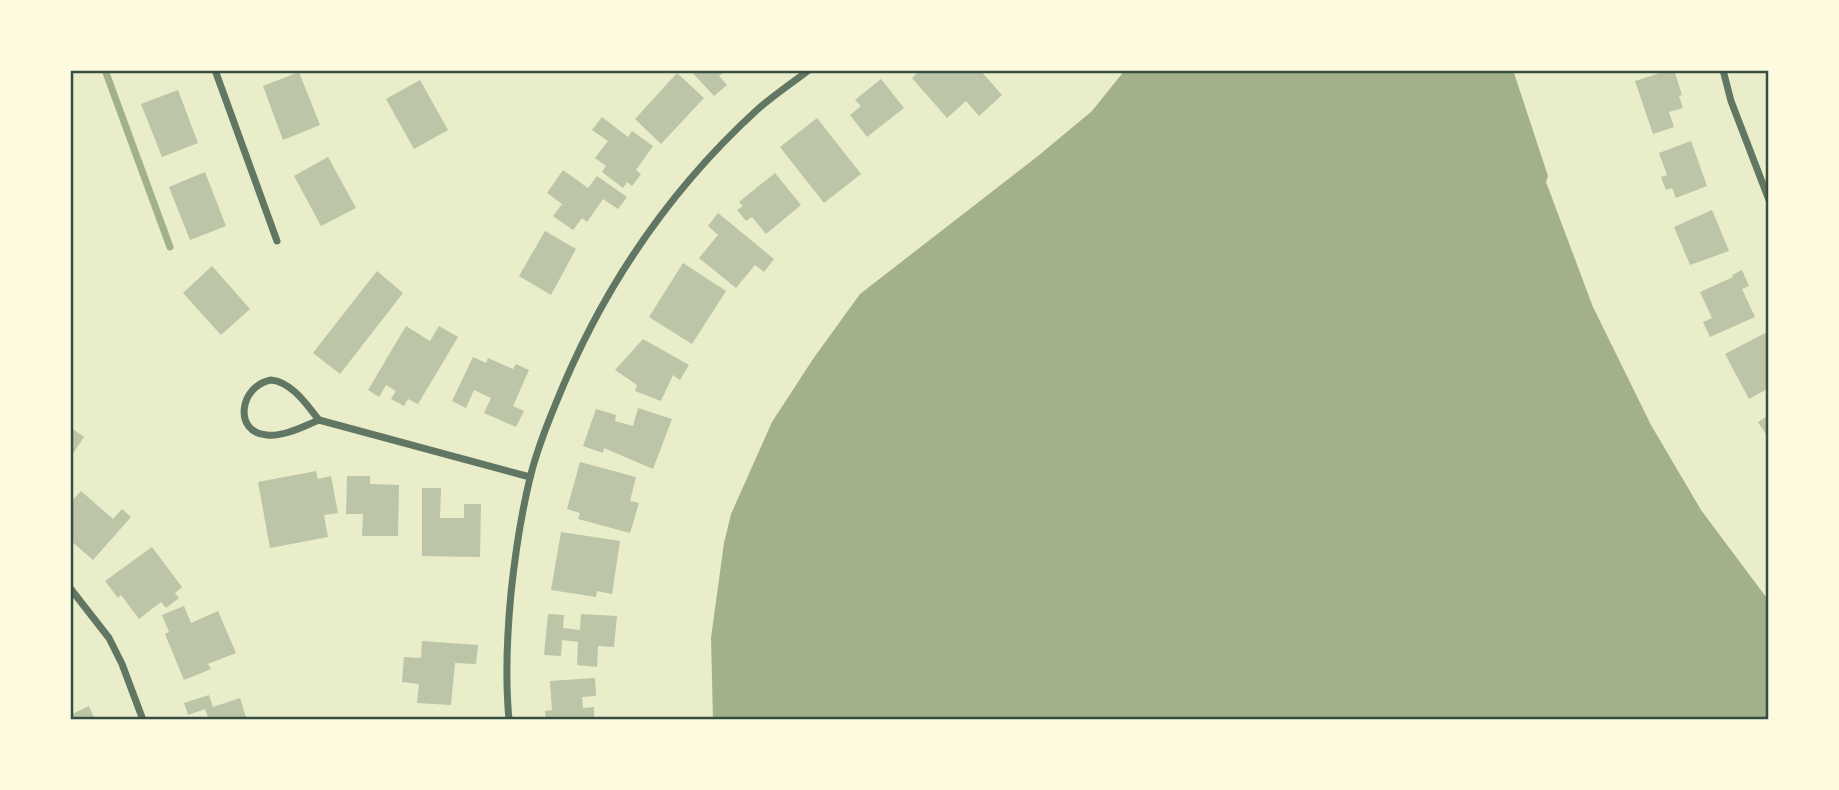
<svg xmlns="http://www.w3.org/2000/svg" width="1839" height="790" viewBox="0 0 1839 790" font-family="'Source Sans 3',sans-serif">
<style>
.water{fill:#a3b18a}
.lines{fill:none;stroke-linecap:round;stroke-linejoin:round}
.stream{stroke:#a3b18a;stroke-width:7}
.building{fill:#bcc5a7}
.minor{stroke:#617663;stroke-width:7}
.neatline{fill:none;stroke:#344e41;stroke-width:2.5}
</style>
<rect width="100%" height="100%" fill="#e9edc9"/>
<polygon class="water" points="1125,70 1513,70 1548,176 1546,182 1593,307 1651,425 1701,510 1769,601 1769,720 713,720 711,638 724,543 731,514 772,422 813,359 860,294 1038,156 1092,111"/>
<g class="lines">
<polyline class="stream" points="105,70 170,247"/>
</g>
<g class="building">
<polygon points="690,70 726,70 719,76 727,85 714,96"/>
<polygon points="916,70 980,70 1002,95 979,116 966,101 947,118 912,78 918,72"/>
<polygon points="1669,70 1674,70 1682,95 1679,96 1683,108 1669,112 1674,127 1653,134 1635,81"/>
<polygon points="299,72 320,125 283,140 263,86"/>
<polygon points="677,73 704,98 661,144 635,119"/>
<polygon points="881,79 904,108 867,137 850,115 861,106 855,100"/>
<polygon points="420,80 448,130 414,149 386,99"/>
<polygon points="178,90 198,143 162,157 141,104"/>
<polygon points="602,117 628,137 632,131 653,146 636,170 641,174 632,186 627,182 623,188 602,172 606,166 595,158 608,141 592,130"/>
<polygon points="817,118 861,174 824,203 780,147"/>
<polygon points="1691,141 1707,186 1676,198 1672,188 1666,190 1661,177 1667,175 1659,153"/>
<polygon points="328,157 356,208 321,226 294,176"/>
<polygon points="563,170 588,188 597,176 627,197 618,209 603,199 587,222 582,218 573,230 553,216 562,204 547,193"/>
<polygon points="205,172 226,226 190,240 169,187"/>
<polygon points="775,173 801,205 766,234 752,217 746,221 737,210 743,206 739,202"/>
<polygon points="1712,210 1729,251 1690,265 1674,227"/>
<polygon points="718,213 774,259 764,272 755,265 736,288 699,258 718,235 708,226"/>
<polygon points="545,231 576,249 551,295 519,276"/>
<polygon points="683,263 726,291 692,344 649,317"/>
<polygon points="212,266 250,309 221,335 183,293"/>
<polygon points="1742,270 1749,286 1742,289 1755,317 1710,337 1703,322 1712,318 1700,292 1733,277 1732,275"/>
<polygon points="377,271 403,293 340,374 313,353"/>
<polygon points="406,326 430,341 439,326 458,337 418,404 408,399 404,406 391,399 396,391 386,385 379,397 368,390"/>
<polygon points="1769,331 1769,388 1749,399 1725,354"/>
<polygon points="643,339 689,365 680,380 673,375 661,401 635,391 637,385 615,370"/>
<polygon points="473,357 486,363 488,358 513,369 516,364 529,370 513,406 524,411 516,427 484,413 491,398 474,390 466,408 452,401"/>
<polygon points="638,408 672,419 653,469 604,448 603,453 583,446 596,409 616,415 615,421 633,426"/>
<polygon points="1769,415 1769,439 1758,422"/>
<polygon points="70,427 84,437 70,458"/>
<polygon points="580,462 636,477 630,501 639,503 630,533 578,519 580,513 567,509"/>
<polygon points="316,471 318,479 331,476 338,513 324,515 328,537 270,548 258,482"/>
<polygon points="347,476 370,476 370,484 399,485 398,536 362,536 363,514 346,514"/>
<polygon points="422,488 441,488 440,518 464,518 464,504 481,504 480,557 422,556"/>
<polygon points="81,491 113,519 122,509 131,517 93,560 70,540 70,503"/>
<polygon points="561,532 620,541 612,594 597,591 596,597 551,590"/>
<polygon points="152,547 182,587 175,593 179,598 166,608 161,602 139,619 121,595 118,598 105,581"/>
<polygon points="184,606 191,623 218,611 236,653 208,664 211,669 184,680 165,634 169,632 162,615"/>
<polygon points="548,614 564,615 563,628 580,630 581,614 617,616 614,647 598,646 597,667 577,665 578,642 562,640 561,656 544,655"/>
<polygon points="422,641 478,645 476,664 455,663 451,705 417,703 419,684 402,682 404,657 421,658"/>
<polygon points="595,678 596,696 582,697 583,708 594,707 594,720 546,720 545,711 552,710 550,681"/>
<polygon points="209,695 213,707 240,698 247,720 209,720 205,709 188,715 184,703"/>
<polygon points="89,706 95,720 70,720 70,715"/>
</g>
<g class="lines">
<g class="minor">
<polyline points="215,70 277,241"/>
<polyline points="1723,70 1731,101 1769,200"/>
<path d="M271,380C292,382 307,405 319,420C304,426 284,437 267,435C233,433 239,386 271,380Z"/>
<polyline points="319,420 530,477"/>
<polyline points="70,588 109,638 122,664 143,720"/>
<path d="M509,720C505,678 507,635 511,593C515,555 521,515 530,478C536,453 546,427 556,403C601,291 669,190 758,109C774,95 792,83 809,70"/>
</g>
</g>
<rect width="1839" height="790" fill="none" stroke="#fefae0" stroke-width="144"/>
<rect x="72" y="72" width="1695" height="646" class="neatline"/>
</svg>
